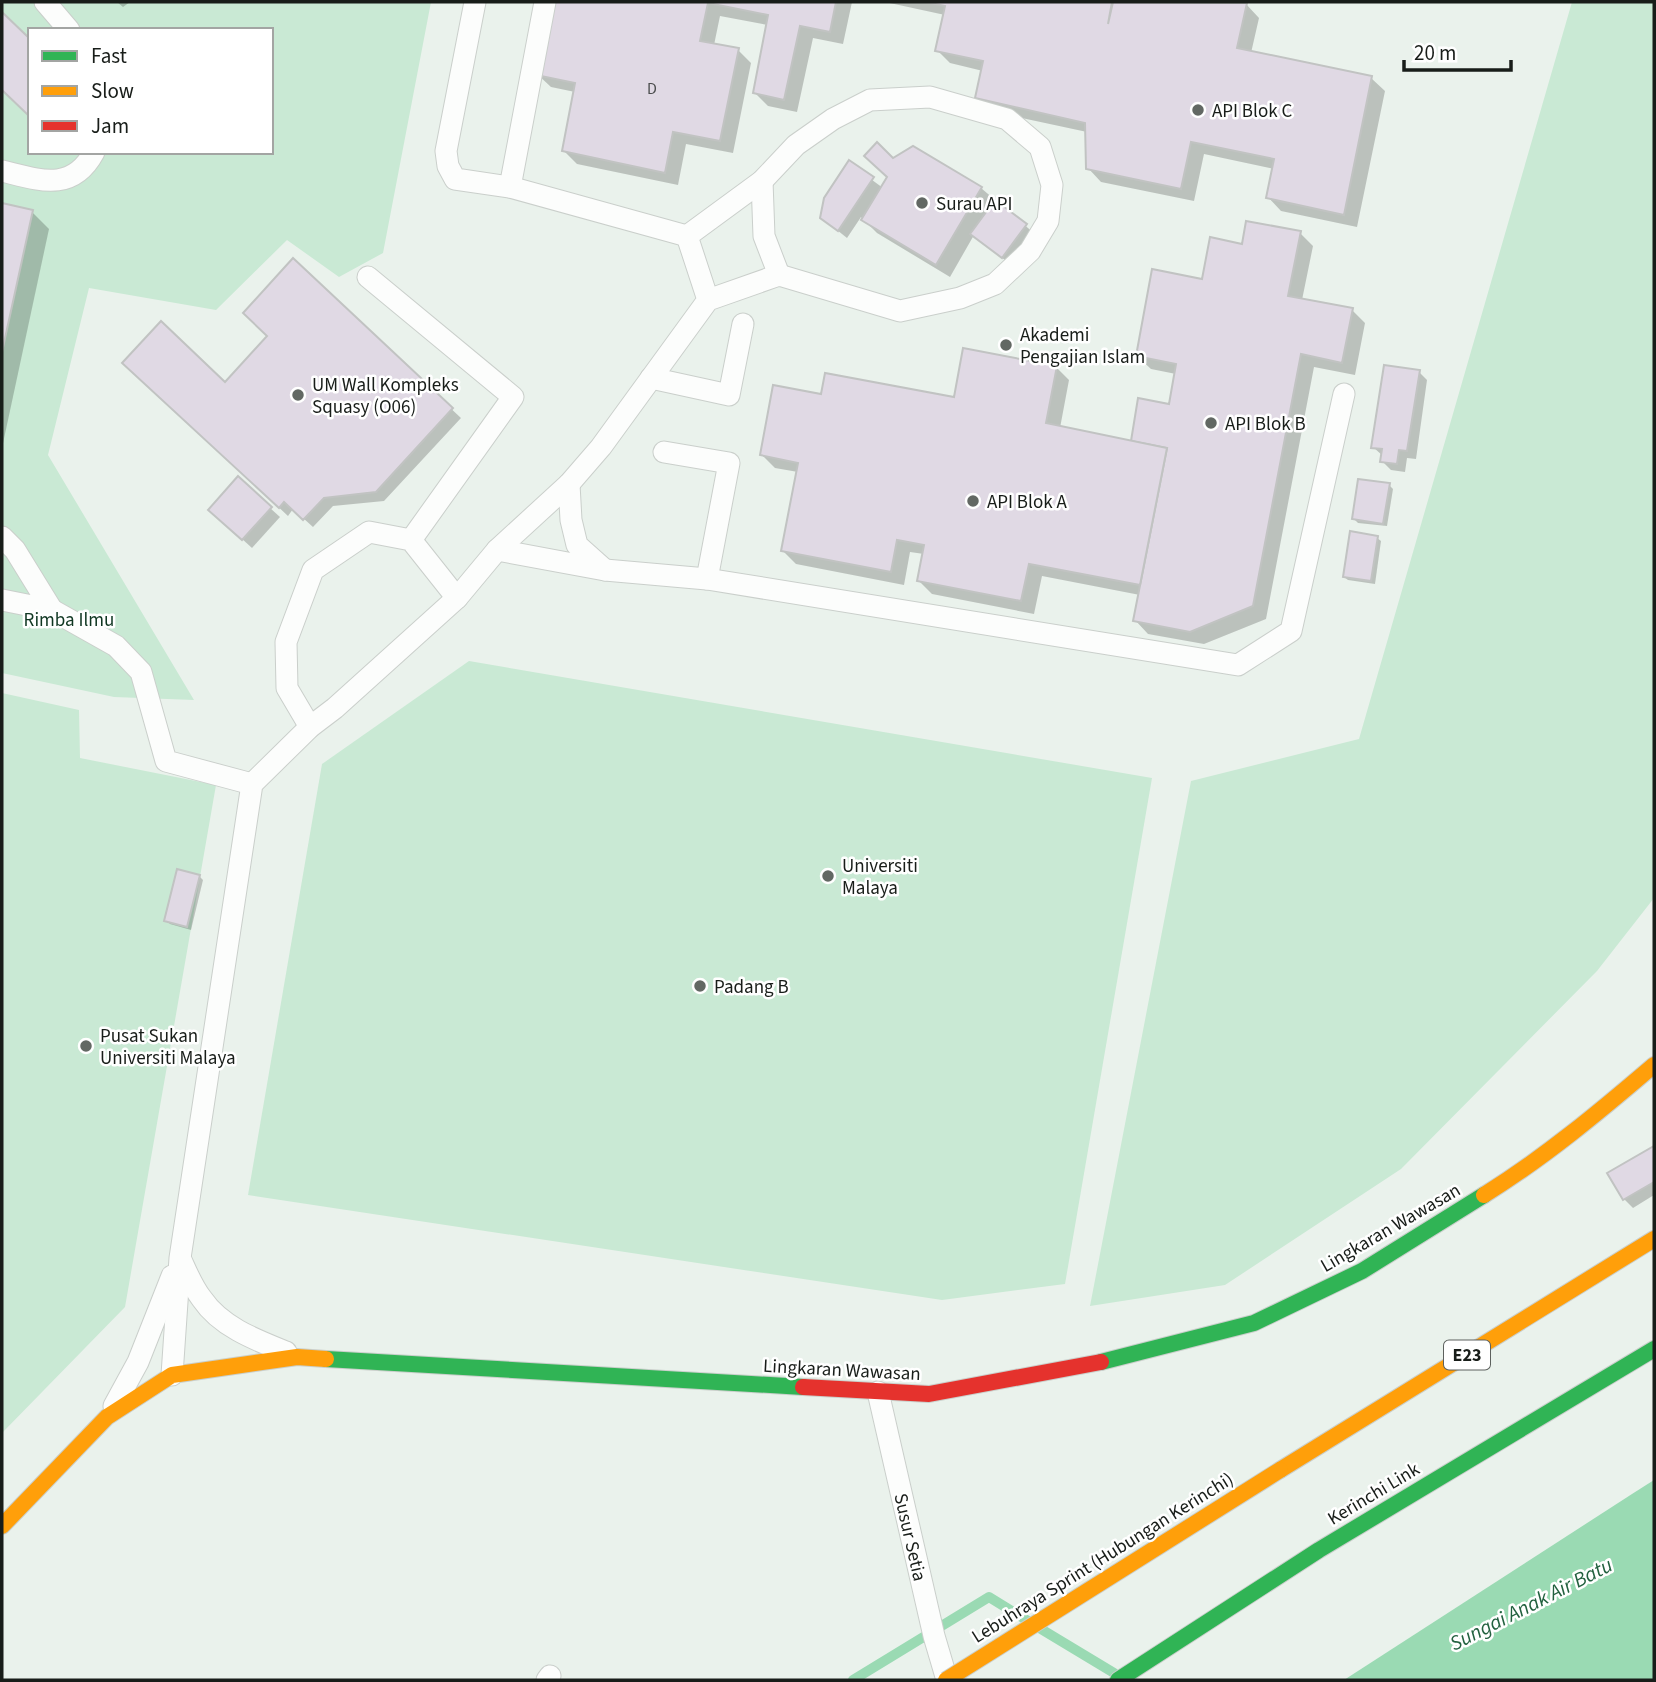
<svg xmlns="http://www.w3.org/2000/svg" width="1656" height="1682" viewBox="0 0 1656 1682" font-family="'Source Sans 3',sans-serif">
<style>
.green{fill:#c9e9d4;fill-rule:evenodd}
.water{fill:#9adab3}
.shadow{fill:#0003}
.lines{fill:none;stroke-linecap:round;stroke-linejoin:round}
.stream{stroke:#9adab3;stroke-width:10}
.building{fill:#e0d9e4;stroke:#c1c3c2;stroke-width:2}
.lane-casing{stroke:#cacfcb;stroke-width:23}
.fast-casing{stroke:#cacfcb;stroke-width:18}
.slow-casing{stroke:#cacfcb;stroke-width:18}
.jam-casing{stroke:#cacfcb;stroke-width:18}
.lane{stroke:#fcfdfc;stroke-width:21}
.fast{stroke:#30b455;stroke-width:16}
.slow{stroke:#ff9f0a;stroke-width:16}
.jam{stroke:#e5322d;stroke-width:16}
.slow-bridge-casing{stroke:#cacfcb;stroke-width:18;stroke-linecap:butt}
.slow-bridge{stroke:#ff9f0a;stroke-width:16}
.poi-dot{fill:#626863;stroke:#fff;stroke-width:2.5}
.labels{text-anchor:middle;stroke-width:5;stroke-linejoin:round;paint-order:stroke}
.number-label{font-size:16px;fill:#4a4c4c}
.shield{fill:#fff;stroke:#5d615e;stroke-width:2}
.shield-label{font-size:18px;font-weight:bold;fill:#181d19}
.poi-label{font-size:19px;fill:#181d19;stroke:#fff;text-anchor:start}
.park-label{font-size:19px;fill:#0f3621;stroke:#fff}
.street-label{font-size:19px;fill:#181d19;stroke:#fff}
.water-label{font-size:21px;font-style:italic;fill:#22613f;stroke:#fff}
</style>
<rect width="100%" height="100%" fill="#eaf2ec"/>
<g class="green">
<path d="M2,2H431L383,253L339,277L287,240L216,310L89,288L48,455L194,700L114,697L2,673ZM30,30H271V152H30Z"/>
<polygon points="1572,2 1654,2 1654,898 1597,971 1401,1169 1225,1285 1090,1306 1191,781 1359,739"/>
<polygon points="469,661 1152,778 1065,1284 942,1300 248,1195 322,764"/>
<polygon points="2,693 79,710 80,758 216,785 125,1307 2,1433"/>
</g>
<polygon class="water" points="1654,1480 1654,1680 1344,1680 1632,1494"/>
<g class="shadow">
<polygon points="117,2 130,2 123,7"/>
<polygon points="552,2 599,3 852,2 843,44 813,38 797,112 768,106 755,93 768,25 720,16 714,45 738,50 751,63 733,153 686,144 678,185 577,164 564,151 575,92 551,87 537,74"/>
<polygon points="885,2 1233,2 1246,4 1259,18 1251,53 1371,78 1385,91 1357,227 1281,211 1268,197 1274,169 1204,154 1194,201 1101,182 1088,168 1087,132 990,111 977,97 983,71 950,63 937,50 945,15"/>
<polygon points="2,14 30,42 30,115 2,88"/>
<polygon points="893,160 981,188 1035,234 1011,265 974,235 950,277 877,233 861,217 847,238 822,218 849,163 883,188 889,177"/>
<polygon points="2,205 32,212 49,229 2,448"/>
<polygon points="1300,233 1313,246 1302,300 1352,310 1365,323 1355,375 1314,367 1266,619 1204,644 1148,634 1135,620 1140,595 1042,576 1034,614 932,594 919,581 924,554 910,552 904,585 796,564 783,551 798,472 775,468 762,455 822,396 956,399 1056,367 1069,380 1060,428 1132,443 1170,406 1176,374 1151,369 1137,356 1204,281 1243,246"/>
<polygon points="293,261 461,418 384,501 333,506 313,527 293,509 288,516 133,371 225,385 269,336"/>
<polygon points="1419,372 1427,380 1416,459 1407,458 1405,472 1391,470 1382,461 1383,456 1373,447"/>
<polygon points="238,479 280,517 252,548 219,518"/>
<polygon points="1389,485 1393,489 1387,526 1358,523 1354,519"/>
<polygon points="1377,538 1381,541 1375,584 1348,580 1344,577"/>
<polygon points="199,876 203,880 191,930 170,924 166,920"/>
<polygon points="1654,1148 1654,1195 1633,1208 1624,1199 1610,1174"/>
</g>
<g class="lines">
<g class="stream">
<polyline points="1041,1629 1114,1673"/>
<polyline points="853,1680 989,1597 1028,1621"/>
</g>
</g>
<g class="building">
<polygon points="550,2 836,2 830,32 800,26 784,100 753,93 768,15 708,3 700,41 739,48 720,141 673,132 665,173 562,151 575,83 536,75"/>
<polygon points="926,2 1112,2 1108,24 1113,2 1247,3 1237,48 1372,76 1344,215 1266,198 1274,159 1191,142 1181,189 1086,169 1085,123 975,98 983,61 935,51 945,6"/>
<polygon points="2,12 30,39 29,116 2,90"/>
<polygon points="877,142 893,158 913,146 982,187 936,265 861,220 887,177 864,156"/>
<polygon points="849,160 874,177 838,231 820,218 824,198"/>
<polygon points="995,200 1027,224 1002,258 970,234"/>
<polygon points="2,203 33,210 2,352"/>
<polygon points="1246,221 1301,231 1288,296 1353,308 1342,363 1301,354 1253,606 1190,632 1133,621 1167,448 1131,441 1138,398 1169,404 1176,364 1136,356 1152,269 1202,279 1210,237 1242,244"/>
<polygon points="293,258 453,408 376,492 324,498 303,520 284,502 279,508 122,363 161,321 225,382 267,336 243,313"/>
<polygon points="963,348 1057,366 1046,423 1167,448 1140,585 1029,564 1021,601 917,581 924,545 897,540 891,572 781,551 798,463 760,455 773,385 821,394 825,373 954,397"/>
<polygon points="1384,365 1420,370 1407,451 1399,450 1397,464 1380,462 1382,449 1371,448"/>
<polygon points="238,476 272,507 242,540 208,510"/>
<polygon points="1358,479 1390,483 1383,524 1352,519"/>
<polygon points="1350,531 1378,536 1371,581 1343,577"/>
<polygon points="177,869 200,875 187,927 164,921"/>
<polygon points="1654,1146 1654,1182 1623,1200 1607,1173"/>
</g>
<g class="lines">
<g class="lane-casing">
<g id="lane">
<polyline points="45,2 69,30"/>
<polyline points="475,2 446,151 448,166 455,179 510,187 687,236"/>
<path d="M2,171C39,180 72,193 94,152"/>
<polyline points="762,181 764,236 779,275"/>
<polyline points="510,187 545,2"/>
<polyline points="368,277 513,397 411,540"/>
<polyline points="651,378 729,395 743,324"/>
<polyline points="664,452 729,463 707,579"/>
<polyline points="569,484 571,520 577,545 605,570"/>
<polyline points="2,537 15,550 52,610 2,600"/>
<polyline points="497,550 605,570 707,579 1238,665 1291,631 1344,394"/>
<polyline points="52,610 116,646 141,672 166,761 252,784"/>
<polyline points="310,727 287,688 286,642 313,570 369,532 411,540 457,598"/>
<path d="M181,1260C187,1273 193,1288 202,1299C221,1327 256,1340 286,1352"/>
<polyline points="172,1375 180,1258 252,784 310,727 335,708 457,598 497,550 569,484 601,447 708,300 779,275 900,311 960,298 995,284 1030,251 1048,221 1052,185 1040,147 1007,119 930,97 870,100 833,119 796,145 762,181 687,236 708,300"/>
<polyline points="878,1392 934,1636 947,1680"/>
<polyline points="114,1406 138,1362 172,1276"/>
<polyline points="547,1680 550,1676"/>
</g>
</g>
<g class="fast-casing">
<g id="fast">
<polyline points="326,1359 803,1387"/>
<polyline points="1101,1362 1254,1323 1362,1271 1484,1195"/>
<polyline points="1118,1680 1319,1550 1654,1349"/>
</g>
</g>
<g class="slow-casing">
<g id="slow">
<path d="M1484,1195C1545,1157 1599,1112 1654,1065"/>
<polyline points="1280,1470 1654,1239"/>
<polyline points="2,1526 107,1417 172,1375 297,1357 326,1359"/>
</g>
</g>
<g class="jam-casing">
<polyline id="jam" points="803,1387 929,1394 1101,1362"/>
</g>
<use href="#lane" class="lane"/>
<use href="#fast" class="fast"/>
<use href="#slow" class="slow"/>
<use href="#jam" class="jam"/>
<g class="slow-bridge-casing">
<polyline id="slow-bridge" points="946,1680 1280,1470"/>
</g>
<use href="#slow-bridge" class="slow-bridge"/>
</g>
<g class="poi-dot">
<circle cx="1198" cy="110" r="7"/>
<circle cx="922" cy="203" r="7"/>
<circle cx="1006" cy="345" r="7"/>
<circle cx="298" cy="395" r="7"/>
<circle cx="1211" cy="423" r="7"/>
<circle cx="973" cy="501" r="7"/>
<circle cx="828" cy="876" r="7"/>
<circle cx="700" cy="986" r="7"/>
<circle cx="86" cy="1046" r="7"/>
</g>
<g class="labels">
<g class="number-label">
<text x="652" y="94">D</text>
</g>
<rect class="shield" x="1444" y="1340.5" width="46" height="29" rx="5"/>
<g class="shield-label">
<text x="1467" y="1361">E23</text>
</g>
<g class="poi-label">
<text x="1212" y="117">API Blok C</text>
<text x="936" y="210">Surau API</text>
<text x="1020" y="341">Akademi<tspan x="1020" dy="22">Pengajian Islam</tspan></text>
<text x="312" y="391">UM Wall Kompleks<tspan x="312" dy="22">Squasy (O06)</tspan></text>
<text x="1225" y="430">API Blok B</text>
<text x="987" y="508">API Blok A</text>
<text x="842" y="872">Universiti<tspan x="842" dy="22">Malaya</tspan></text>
<text x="714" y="993">Padang B</text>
<text x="100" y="1042">Pusat Sukan<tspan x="100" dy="22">Universiti Malaya</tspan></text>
</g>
<g class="park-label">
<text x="69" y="626">Rimba Ilmu</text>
</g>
<g class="street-label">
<text transform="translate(1390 1227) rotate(-30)" y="7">Lingkaran Wawasan</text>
<text transform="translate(842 1369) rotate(3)" y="7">Lingkaran Wawasan</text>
<text transform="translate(1373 1493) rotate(-31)" y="7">Kerinchi Link</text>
<text transform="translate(911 1537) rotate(77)" y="7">Susur Setia</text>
<text transform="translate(1102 1557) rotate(-32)" y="7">Lebuhraya Sprint (Hubungan Kerinchi)</text>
</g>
<g class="water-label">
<text transform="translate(1531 1604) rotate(-27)" y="7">Sungai Anak Air Batu</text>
</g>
</g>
<rect width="1656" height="1682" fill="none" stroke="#181d19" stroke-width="7"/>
<rect x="28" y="28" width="245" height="126" fill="#ffffff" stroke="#a3a5a3" stroke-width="2"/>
<rect x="42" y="51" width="35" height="10" fill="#30b455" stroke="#a3a5a3" stroke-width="2"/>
<text x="91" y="63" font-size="21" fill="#181d19">Fast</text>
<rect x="42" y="86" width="35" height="10" fill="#ff9f0a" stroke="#a3a5a3" stroke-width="2"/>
<text x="91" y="98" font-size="21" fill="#181d19">Slow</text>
<rect x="42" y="121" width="35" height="10" fill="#e5322d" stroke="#a3a5a3" stroke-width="2"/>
<text x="91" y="133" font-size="21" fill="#181d19">Jam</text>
<path d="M1404 60v10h107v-10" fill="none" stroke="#181d19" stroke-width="3.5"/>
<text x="1414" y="60" font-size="21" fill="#181d19" stroke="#ffffff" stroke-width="5" paint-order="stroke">20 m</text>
</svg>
